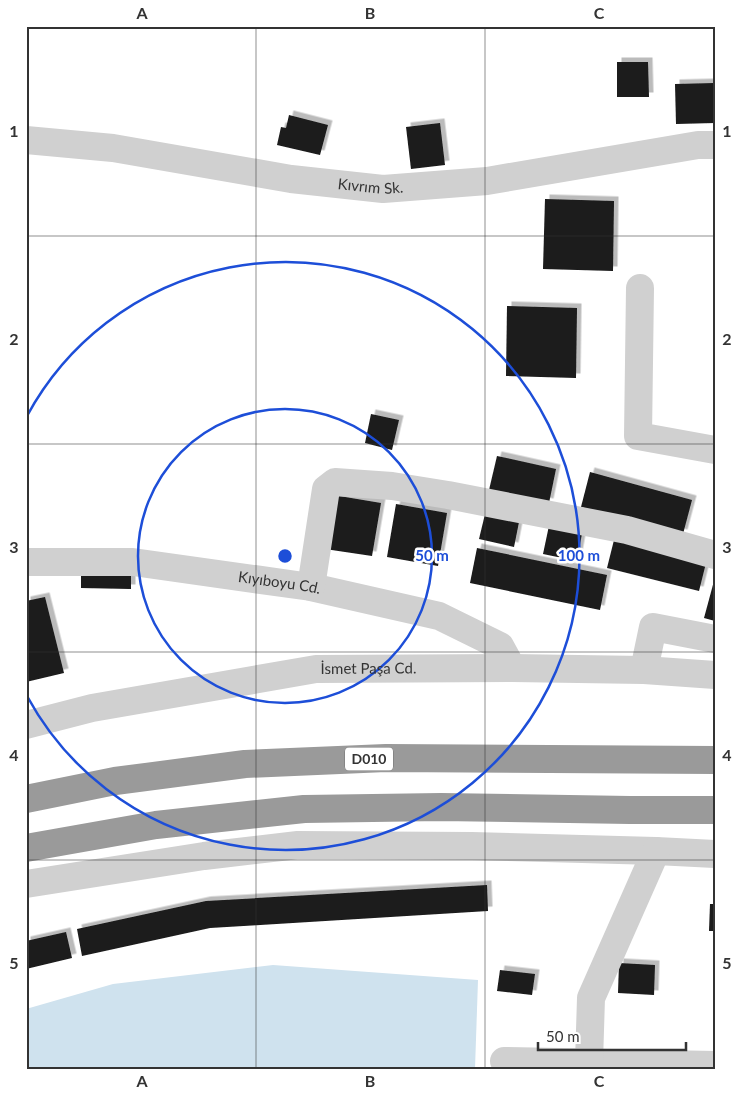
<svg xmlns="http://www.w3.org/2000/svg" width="741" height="1095" viewBox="0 0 741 1095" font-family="Lato,sans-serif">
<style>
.water{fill:#cfe2ee}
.building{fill:#1a1a1a;filter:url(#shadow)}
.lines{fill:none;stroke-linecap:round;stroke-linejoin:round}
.minor{stroke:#d0d0d0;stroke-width:28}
.highway{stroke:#9a9a9a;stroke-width:28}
.grid{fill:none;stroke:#333;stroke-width:1;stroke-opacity:0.55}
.ring{fill:none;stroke:#1d4ed8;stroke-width:2.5}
.labels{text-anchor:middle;stroke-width:5;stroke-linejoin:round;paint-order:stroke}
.shield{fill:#fff;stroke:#707070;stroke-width:1}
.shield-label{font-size:14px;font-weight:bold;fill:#333}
.street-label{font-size:15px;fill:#333;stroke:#fff}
.centre{fill:#1d4ed8;stroke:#fff;stroke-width:2.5}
.ring-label{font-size:15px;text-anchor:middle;font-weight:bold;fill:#1d4ed8;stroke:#fff;stroke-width:5;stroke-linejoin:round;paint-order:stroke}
.neatline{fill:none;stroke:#333;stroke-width:2}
.grid-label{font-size:16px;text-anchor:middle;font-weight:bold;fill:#333}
</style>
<defs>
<filter id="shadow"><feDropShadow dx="4.5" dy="-4.5" stdDeviation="0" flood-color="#0004"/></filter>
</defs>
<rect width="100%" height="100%" fill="#fff"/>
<polygon class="water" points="273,965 478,980 475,1069 26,1069 26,1009 113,984"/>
<g class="building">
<polygon points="617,62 648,62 649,97 617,97"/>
<polygon points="715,83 715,123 676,124 675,84"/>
<polygon points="289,115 328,125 320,155 277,145 281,127 286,128"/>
<polygon points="440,123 445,165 411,169 406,127"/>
<polygon points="545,199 614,201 613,271 543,269"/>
<polygon points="507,306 577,308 576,378 506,376"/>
<polygon points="371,414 399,420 392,450 365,443"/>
<polygon points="497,456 556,469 549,503 489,490"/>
<polygon points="590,472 692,500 683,534 581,507"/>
<polygon points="333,495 381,503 372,556 325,549"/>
<polygon points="396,504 447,513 438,566 387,557"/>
<polygon points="486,510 520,517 514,547 479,539"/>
<polygon points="550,521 583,528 577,561 543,554"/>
<polygon points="615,536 707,559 699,591 607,568"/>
<polygon points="477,548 607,575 600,610 470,583"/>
<polygon points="81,571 131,572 131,589 81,588"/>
<polygon points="714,581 715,581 715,621 704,618"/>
<polygon points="45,597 64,673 26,682 26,601"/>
<polygon points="487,885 488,911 210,928 82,956 77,929 206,901"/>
<polygon points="710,904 715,904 715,931 709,931"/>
<polygon points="66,932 72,958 26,969 26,941"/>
<polygon points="619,963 655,965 654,995 618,993"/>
<polygon points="500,970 535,974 532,995 497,991"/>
</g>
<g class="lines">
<g class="minor">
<path id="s1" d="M26,140L113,148L291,179L383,189L487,181L698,145H715"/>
<polyline points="640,288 638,436 715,450"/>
<path id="s2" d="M26,562H133L311,587L439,616L500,646L512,668"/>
<polyline points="311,587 326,489 335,482 392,486 448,495 627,530 715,555"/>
<polyline points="644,670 653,627 715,639"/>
<path id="s3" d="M26,725L92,708L316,669L512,668L644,670L715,675"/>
<polyline points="26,884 204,856 298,845 472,846 656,851 715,854"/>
<polyline points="504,1061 715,1065"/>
<polyline points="589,1062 591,998 656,851"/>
</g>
<g class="highway">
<polyline points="26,799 115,781 245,764 386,758 715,760"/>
<polyline points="26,848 156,825 304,809 441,807 630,810 715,810"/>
</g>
</g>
<path class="grid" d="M256,26V1069M485,26V1069M26,236H715M26,444H715M26,652H715M26,860H715"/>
<g class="ring">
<circle cx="285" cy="556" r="147"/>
<path d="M27 416A294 294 0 1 1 27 696"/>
</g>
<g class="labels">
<rect class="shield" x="345" y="747.5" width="48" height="23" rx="4"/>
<g class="shield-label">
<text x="369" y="764">D010</text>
</g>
<g class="street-label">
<text dy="5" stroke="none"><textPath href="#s1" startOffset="348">Kıvrım Sk.</textPath></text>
<text dy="5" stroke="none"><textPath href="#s2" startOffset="255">Kıyıboyu Cd.</textPath></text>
<text dy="5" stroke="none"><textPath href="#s3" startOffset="348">İsmet Paşa Cd.</textPath></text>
</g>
</g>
<circle cx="285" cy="556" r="8" class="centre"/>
<g class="ring-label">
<text x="432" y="561">50 m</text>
<text x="579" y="561">100 m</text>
</g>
<rect width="741" height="1095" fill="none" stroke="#ffffff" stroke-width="55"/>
<path d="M538 1042v8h148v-8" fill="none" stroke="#333333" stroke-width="2.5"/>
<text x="546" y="1042" font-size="15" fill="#333333" stroke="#ffffff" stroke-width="4" paint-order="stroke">50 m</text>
<rect x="28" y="28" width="686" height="1040" class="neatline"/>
<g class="grid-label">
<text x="142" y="19">A</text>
<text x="370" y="19">B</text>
<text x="599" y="19">C</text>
<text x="14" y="137">1</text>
<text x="727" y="137">1</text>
<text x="14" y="345">2</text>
<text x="727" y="345">2</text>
<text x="14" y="553">3</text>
<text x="727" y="553">3</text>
<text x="14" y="761">4</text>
<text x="727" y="761">4</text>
<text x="14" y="969">5</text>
<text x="727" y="969">5</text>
<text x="142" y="1087">A</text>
<text x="370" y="1087">B</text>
<text x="599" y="1087">C</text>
</g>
</svg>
